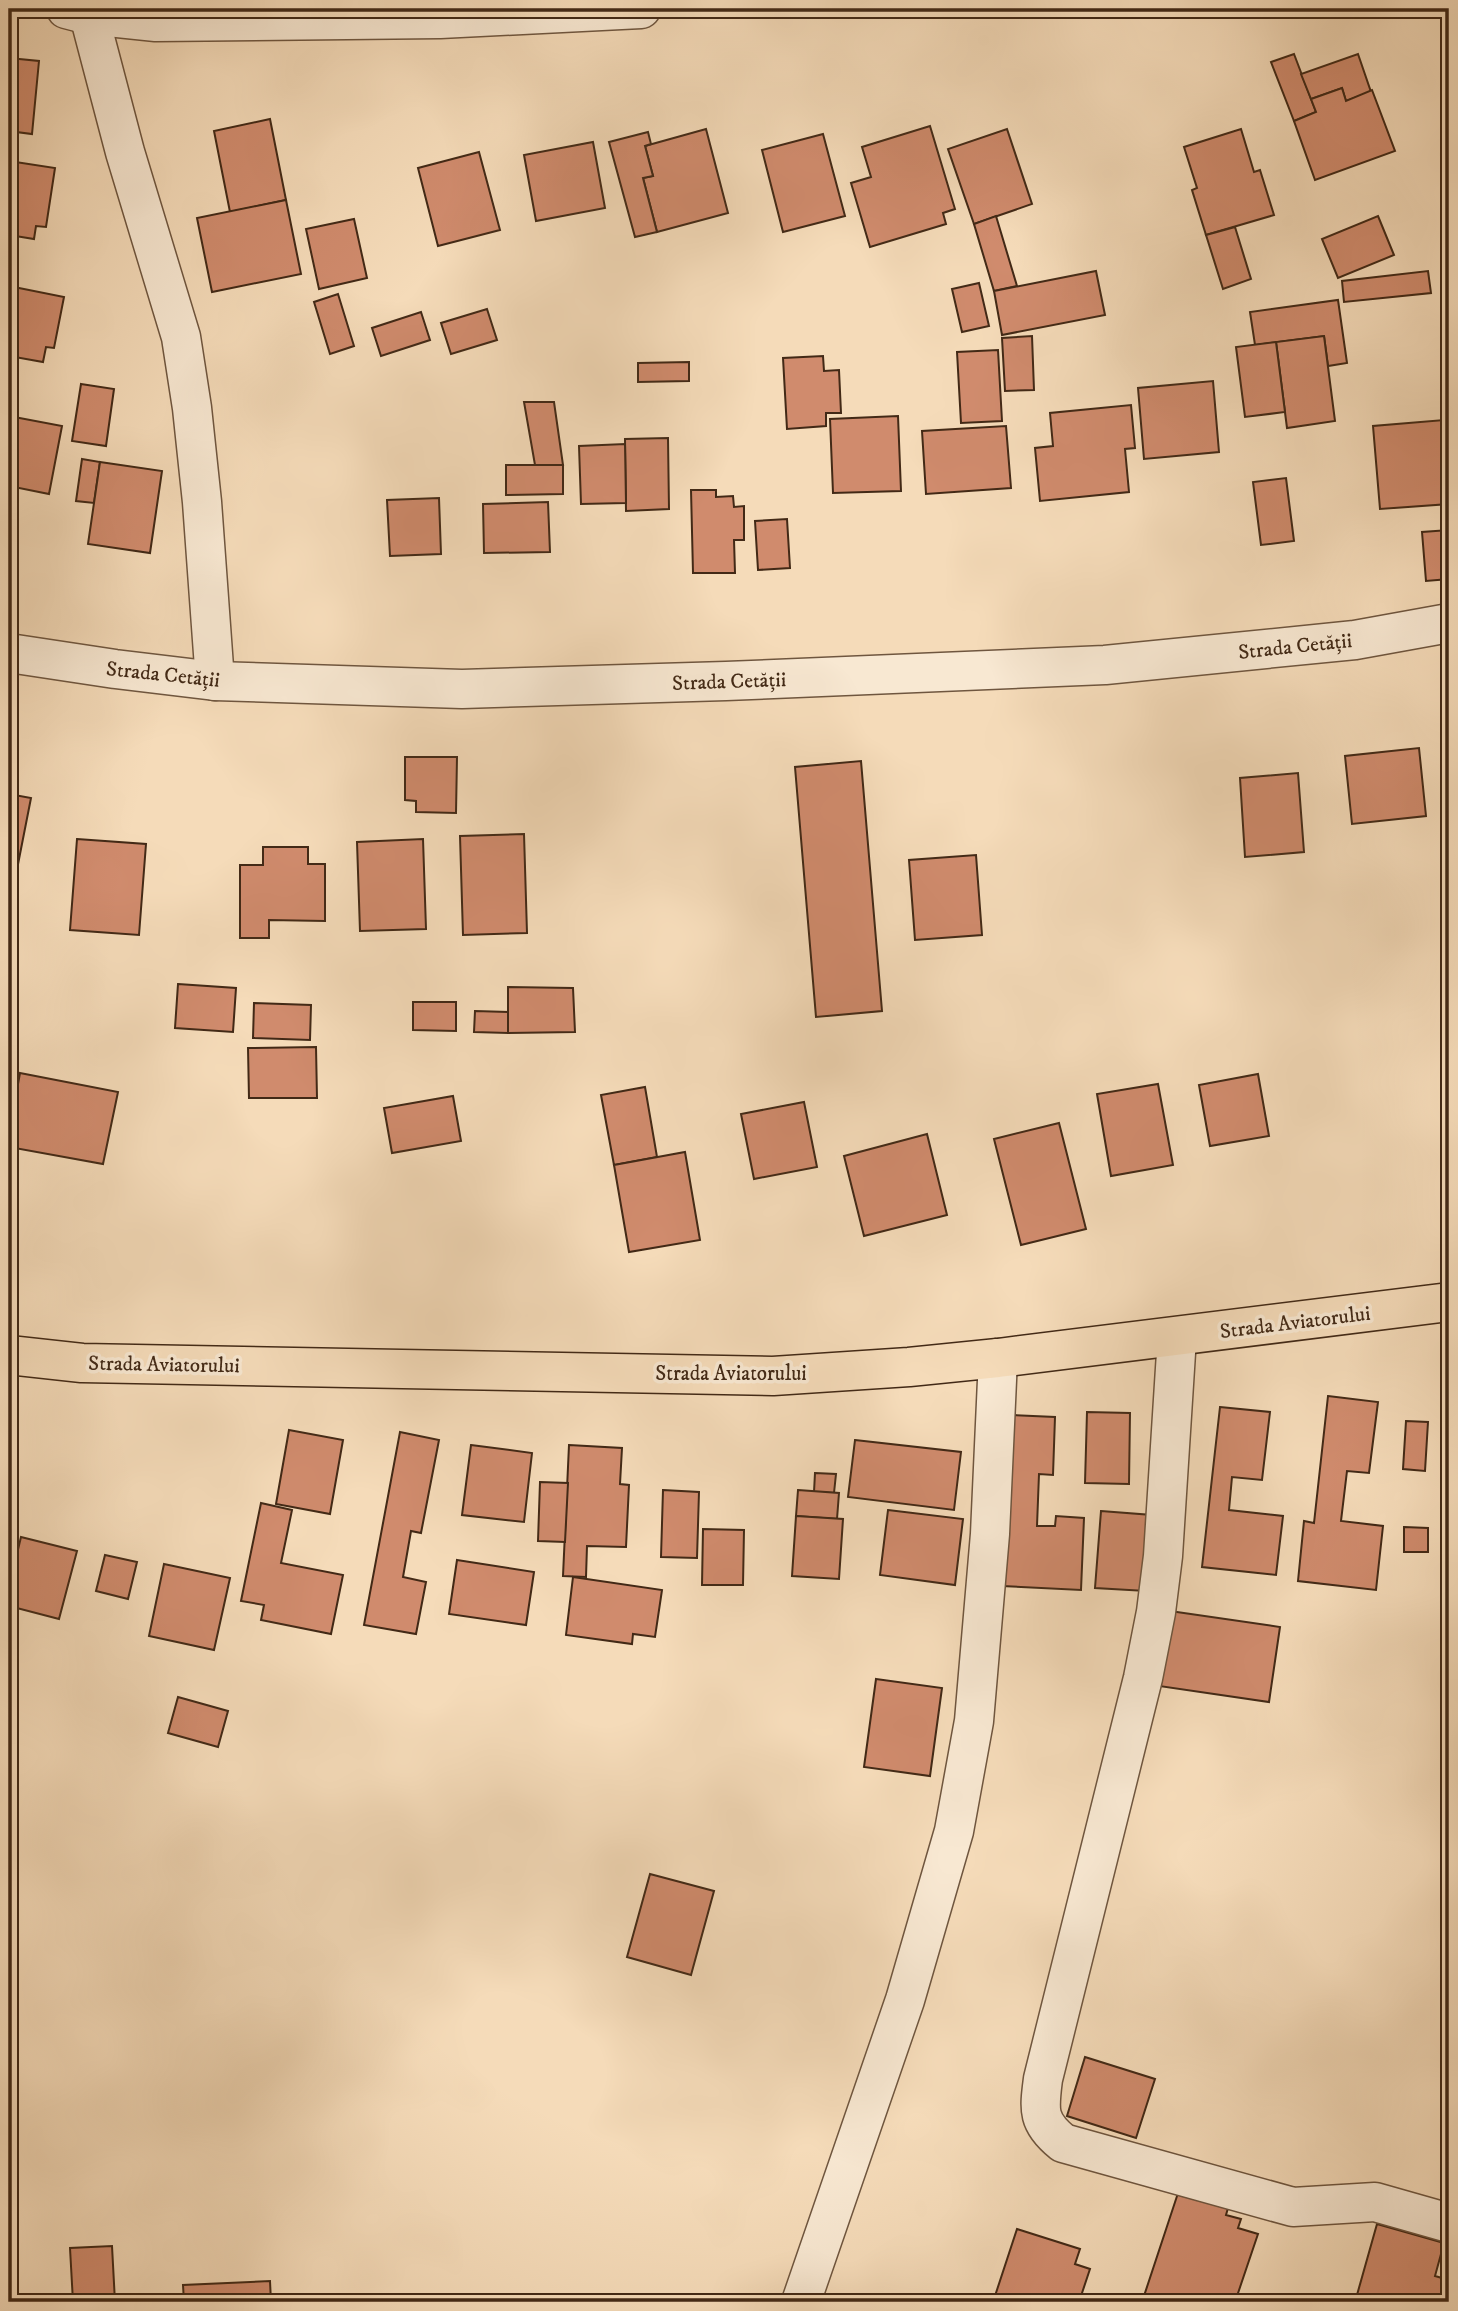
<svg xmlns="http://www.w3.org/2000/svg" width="1458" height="2311" viewBox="0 0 1458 2311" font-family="'IM FELL DW Pica',serif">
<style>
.building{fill:#d08b6d;stroke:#422916;stroke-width:2}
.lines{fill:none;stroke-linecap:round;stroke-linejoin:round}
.minor-casing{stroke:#6f563f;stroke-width:41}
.major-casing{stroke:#422916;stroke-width:41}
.minor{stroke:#f8e8d2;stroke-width:38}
.major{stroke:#f5dbb9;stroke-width:38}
.labels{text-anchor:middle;stroke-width:7;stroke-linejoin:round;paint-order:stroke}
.street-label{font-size:21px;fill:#422916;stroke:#f8e8d2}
</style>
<rect width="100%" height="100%" fill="#f5dbb9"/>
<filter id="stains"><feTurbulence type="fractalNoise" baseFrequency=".00286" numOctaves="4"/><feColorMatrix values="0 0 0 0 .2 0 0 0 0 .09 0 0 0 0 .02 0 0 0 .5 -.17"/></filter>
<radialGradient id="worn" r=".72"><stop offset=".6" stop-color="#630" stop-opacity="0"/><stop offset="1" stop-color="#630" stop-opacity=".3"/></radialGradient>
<g class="building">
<polygon points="1294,54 1316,112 1294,121 1271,62"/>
<polygon points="1358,54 1371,92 1346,101 1342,88 1311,99 1301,74"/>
<polygon points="9,58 39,61 32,134 9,131"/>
<polygon points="1342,88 1346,101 1372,90 1395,151 1315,180 1294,121 1316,112 1311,99"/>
<polygon points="270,119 286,200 230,212 214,131"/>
<polygon points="930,126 955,209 943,213 946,224 870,247 851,183 871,177 862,147"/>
<polygon points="706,129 728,213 657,232 643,178 653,176 645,146"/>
<polygon points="1007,129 1032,204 974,224 948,149"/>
<polygon points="1241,129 1254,172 1260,170 1274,215 1206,235 1192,190 1197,188 1184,147"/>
<polygon points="648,132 651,144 645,146 653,176 643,178 657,232 635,237 609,142"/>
<polygon points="823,134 845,216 783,232 762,150"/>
<polygon points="593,142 605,208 536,221 524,155"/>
<polygon points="479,152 500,230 438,246 418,168"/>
<polygon points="9,161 55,168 46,227 36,226 34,239 9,235"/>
<polygon points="286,200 301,274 212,292 197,218"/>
<polygon points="996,216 1017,286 994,291 974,224"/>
<polygon points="1378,216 1394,255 1338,278 1322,239"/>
<polygon points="354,219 367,278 319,289 306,229"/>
<polygon points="1235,227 1251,279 1223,289 1206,235"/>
<polygon points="1096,271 1105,315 1002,335 994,291"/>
<polygon points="1428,271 1431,293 1344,302 1342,281"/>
<polygon points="979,283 989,326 962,332 952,289"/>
<polygon points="9,286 64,297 54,348 46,347 43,362 9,356"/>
<polygon points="338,294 354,346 330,354 314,302"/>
<polygon points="1338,300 1347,363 1328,366 1324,336 1255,345 1250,312"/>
<polygon points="487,309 497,340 451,354 441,323"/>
<polygon points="421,312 430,340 381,356 372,328"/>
<polygon points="1032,336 1034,390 1005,391 1002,338"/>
<polygon points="1324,336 1335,421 1287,428 1276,342"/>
<polygon points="1276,342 1285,412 1245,417 1236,347"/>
<polygon points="998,350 1002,421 961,423 957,352"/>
<polygon points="823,356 824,371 839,370 841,413 826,413 826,426 787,429 783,358"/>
<polygon points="689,362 689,381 638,382 638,363"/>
<polygon points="1213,381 1219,452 1144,459 1138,388"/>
<polygon points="81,384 114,389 106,446 72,441"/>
<polygon points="524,402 554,402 563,465 535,465"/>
<polygon points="1131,405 1135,448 1125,449 1129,492 1040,501 1035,448 1053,446 1050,413"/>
<polygon points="9,416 62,426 49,494 9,486"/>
<polygon points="898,416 901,491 833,493 830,419"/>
<polygon points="1444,420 1449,504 1380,509 1373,426"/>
<polygon points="1006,426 1011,488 926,494 922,431"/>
<polygon points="668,438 669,509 626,511 625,439"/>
<polygon points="625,444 626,503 581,504 579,446"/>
<polygon points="82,459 100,462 94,503 76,501"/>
<polygon points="100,462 162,471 150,553 88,544"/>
<polygon points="506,465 563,465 563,494 506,495"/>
<polygon points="1286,478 1294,541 1261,545 1253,482"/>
<polygon points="691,490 716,490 716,497 733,496 734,507 744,506 744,540 734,540 735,573 693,573"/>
<polygon points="439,498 441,554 390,556 387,500"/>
<polygon points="548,502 550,552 484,553 483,504"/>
<polygon points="787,519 790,568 758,570 755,521"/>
<polygon points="1449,530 1449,579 1426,581 1422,532"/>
<polygon points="1419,748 1426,816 1352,824 1345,756"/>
<polygon points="405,757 457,757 456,813 416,812 416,801 405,800"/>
<polygon points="861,761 882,1011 816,1017 795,767"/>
<polygon points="1298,773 1304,852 1245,857 1240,778"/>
<polygon points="9,794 31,798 10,905 9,905"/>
<polygon points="524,834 527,933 463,935 460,836"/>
<polygon points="77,839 146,844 139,935 70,930"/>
<polygon points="423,839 426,929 360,931 357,842"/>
<polygon points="263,847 308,847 308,864 325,864 325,921 269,920 269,938 240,938 240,865 263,865"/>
<polygon points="976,855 982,935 915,940 909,860"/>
<polygon points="178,984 236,988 233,1032 175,1028"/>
<polygon points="508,987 573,988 575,1032 508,1033"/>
<polygon points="413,1002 456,1002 456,1031 413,1030"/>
<polygon points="254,1003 311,1005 310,1040 253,1038"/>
<polygon points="475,1011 508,1012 508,1033 474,1032"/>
<polygon points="316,1047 317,1098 249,1098 248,1048"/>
<polygon points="20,1073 118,1092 103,1164 9,1147 9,1133"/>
<polygon points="1258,1074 1269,1136 1210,1146 1199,1085"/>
<polygon points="1158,1084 1173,1165 1111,1176 1097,1094"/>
<polygon points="645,1087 657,1157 614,1165 601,1095"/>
<polygon points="453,1096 461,1141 392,1153 384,1108"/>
<polygon points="804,1102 817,1167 754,1179 741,1114"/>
<polygon points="1059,1123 1086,1229 1021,1245 994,1139"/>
<polygon points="927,1134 947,1215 864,1236 844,1156"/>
<polygon points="685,1152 700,1240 629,1252 614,1165"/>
<polygon points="1328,1396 1378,1402 1369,1473 1347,1471 1341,1521 1383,1526 1376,1590 1298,1581 1304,1521 1314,1523"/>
<polygon points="1220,1407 1270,1412 1262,1480 1232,1477 1229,1510 1283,1516 1276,1575 1202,1567"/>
<polygon points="1087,1412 1130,1413 1129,1484 1085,1483"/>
<polygon points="1010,1415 1055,1417 1053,1475 1039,1474 1037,1526 1055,1526 1056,1516 1084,1518 1081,1590 1002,1586"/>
<polygon points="1406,1421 1428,1422 1425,1471 1403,1469"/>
<polygon points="289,1430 343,1440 330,1514 276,1504"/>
<polygon points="400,1432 439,1440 421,1533 411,1531 403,1577 426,1582 416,1634 364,1625"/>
<polygon points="855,1440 961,1452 954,1510 848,1497"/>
<polygon points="471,1445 532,1453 524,1522 462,1515"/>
<polygon points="569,1445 622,1448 620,1484 629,1485 626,1547 587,1546 586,1577 563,1576"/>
<polygon points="815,1473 836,1474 834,1493 814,1492"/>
<polygon points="540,1482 568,1483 565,1542 538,1541"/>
<polygon points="663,1490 699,1492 697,1558 661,1557"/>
<polygon points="798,1490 839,1493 837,1519 796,1516"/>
<polygon points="261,1503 292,1510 281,1563 343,1575 331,1634 261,1620 264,1605 241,1601"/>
<polygon points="888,1510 963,1519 955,1585 880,1575"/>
<polygon points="1101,1511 1152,1515 1146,1591 1095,1588"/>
<polygon points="796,1516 843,1519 839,1579 792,1576"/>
<polygon points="1404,1527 1428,1528 1428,1552 1404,1552"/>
<polygon points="703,1529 744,1530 743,1585 702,1585"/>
<polygon points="21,1537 77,1551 59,1619 9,1606 9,1587"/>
<polygon points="105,1555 137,1562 128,1599 96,1591"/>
<polygon points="457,1560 534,1572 526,1625 449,1614"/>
<polygon points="164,1564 230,1578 214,1650 149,1636"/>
<polygon points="573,1577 662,1590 655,1637 633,1634 632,1644 566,1635"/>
<polygon points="1170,1611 1280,1627 1269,1702 1159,1686"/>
<polygon points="876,1679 942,1688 930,1776 864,1767"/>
<polygon points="178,1697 228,1711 218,1747 168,1733"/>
<polygon points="650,1874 714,1891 691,1975 627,1957"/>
<polygon points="1085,2057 1155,2079 1136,2138 1067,2116"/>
<polygon points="1180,2187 1228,2208 1226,2215 1241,2219 1238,2228 1258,2234 1235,2302 1142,2302"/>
<polygon points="1377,2224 1444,2243 1435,2276 1449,2280 1444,2302 1355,2302"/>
<polygon points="1017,2229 1080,2249 1075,2264 1090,2269 1079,2302 993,2302"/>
<polygon points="112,2246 115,2302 73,2302 70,2248"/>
<polygon points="270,2281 271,2302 184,2302 183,2285"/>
</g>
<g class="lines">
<g class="minor-casing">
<g id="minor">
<polyline points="66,9 89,15 156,22 440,19 641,9"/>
<polyline points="89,15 125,152 181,337 192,408 202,502 215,681"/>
<polyline points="9,653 115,669 215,681 462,689 726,681 1105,665 1355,640 1449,623"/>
<path d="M1177,1337L1163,1556L1156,1612L1143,1678L1043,2079C1039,2110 1037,2122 1063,2143L1293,2207L1375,2202L1449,2223"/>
<polyline points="801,2302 905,2000 954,1831 974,1721 990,1534 998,1358"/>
</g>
</g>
<g class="major-casing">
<polyline id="major" points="9,1355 82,1363 773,1376 909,1367 998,1358 1449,1302"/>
</g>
<use href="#minor" class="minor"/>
<use href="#major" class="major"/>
</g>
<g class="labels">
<g class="street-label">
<text transform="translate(1295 646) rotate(-6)" y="7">Strada Cetății</text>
<text transform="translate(163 674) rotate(6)" y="7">Strada Cetății</text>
<text transform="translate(729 681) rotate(-2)" y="7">Strada Cetății</text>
<text transform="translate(1295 1322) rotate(-7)" y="7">Strada Aviatorului</text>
<text transform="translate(164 1364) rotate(1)" y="7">Strada Aviatorului</text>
<text x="731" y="1380">Strada Aviatorului</text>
</g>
</g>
<rect width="1458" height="2311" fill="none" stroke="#f5dbb9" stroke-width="35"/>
<rect x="10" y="10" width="1437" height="2290" fill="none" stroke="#422916" stroke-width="3.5"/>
<rect x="18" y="18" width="1423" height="2276" fill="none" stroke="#422916" stroke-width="2"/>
<rect width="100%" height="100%" filter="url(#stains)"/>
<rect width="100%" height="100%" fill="url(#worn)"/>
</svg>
